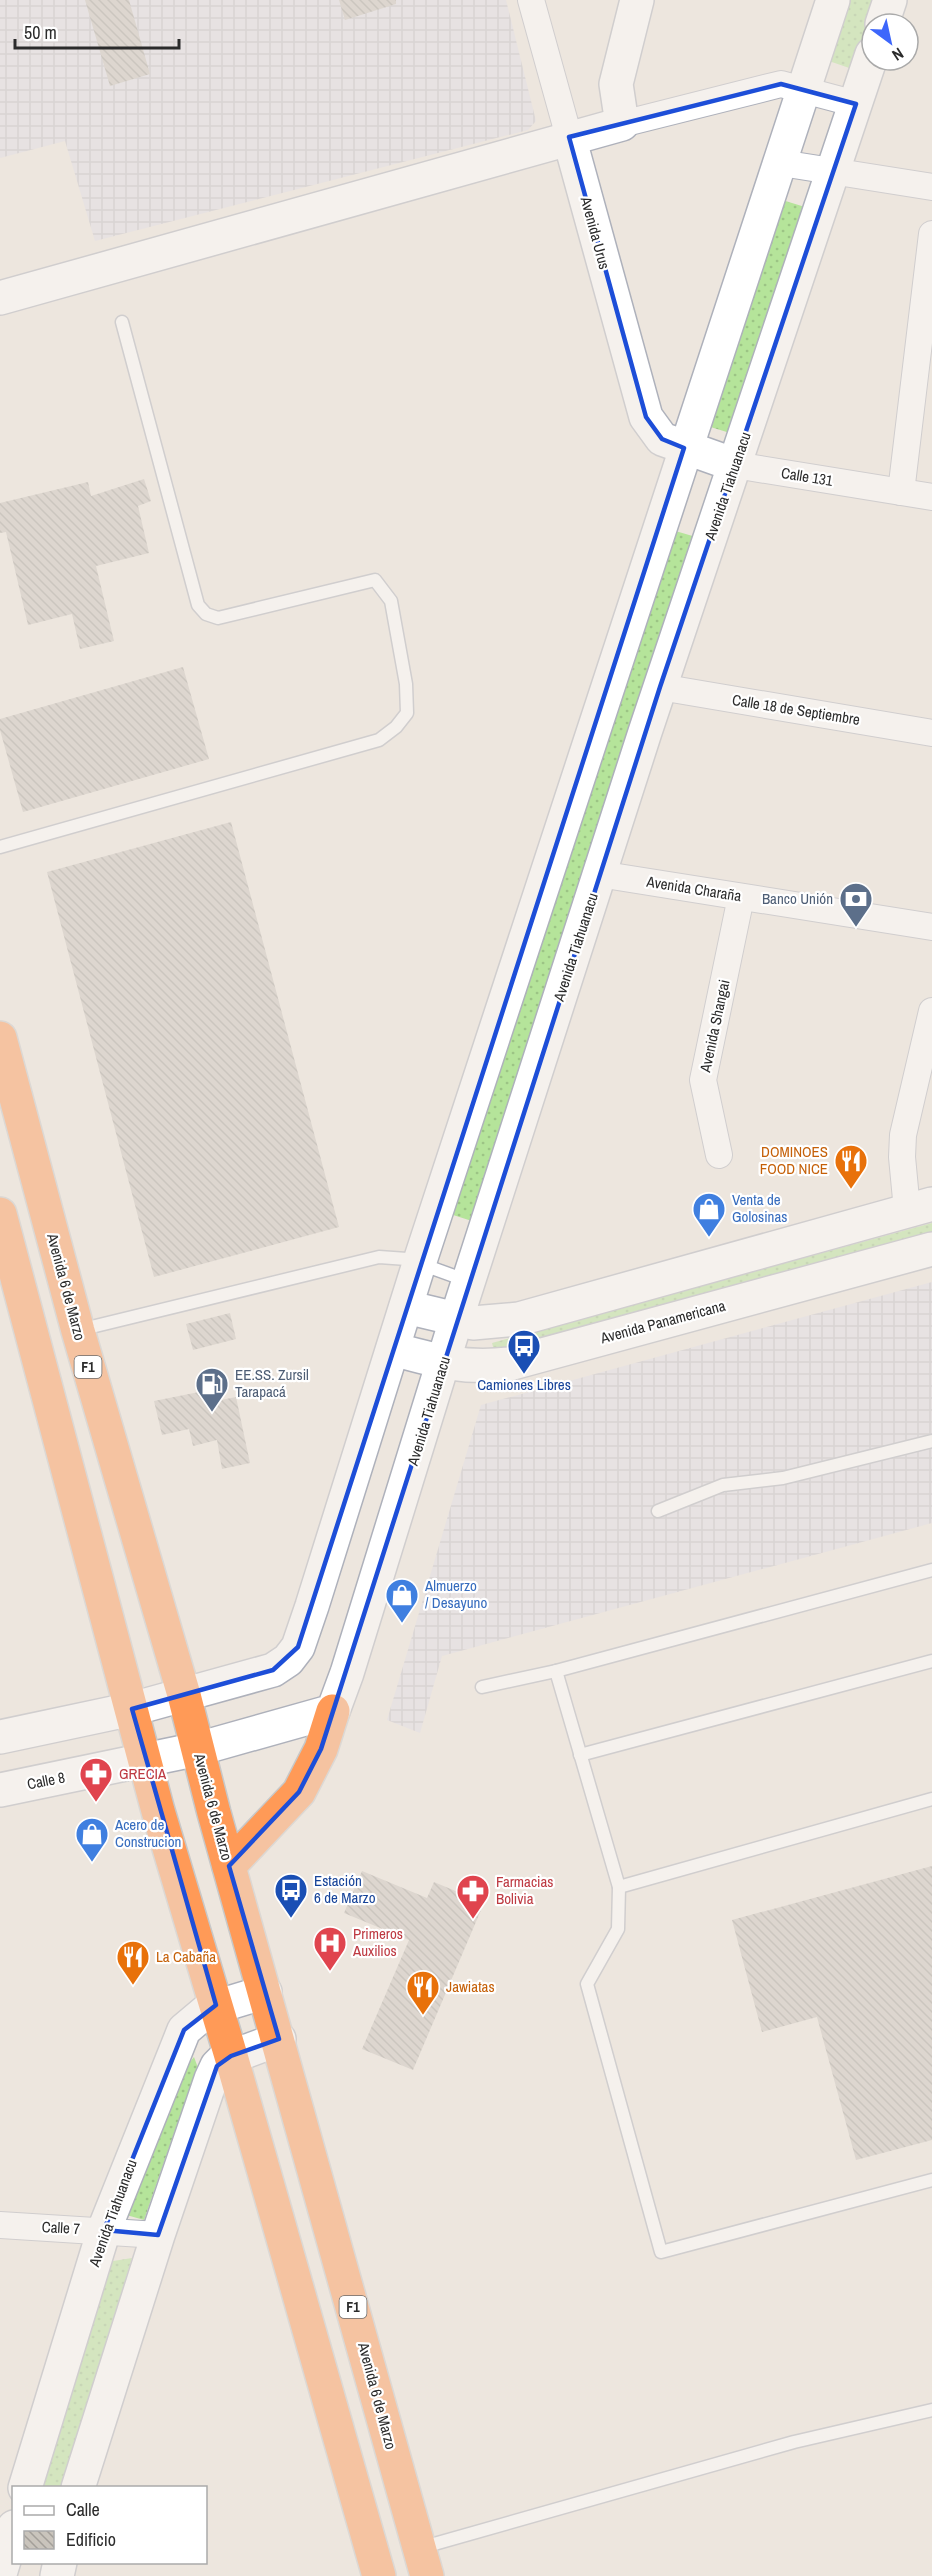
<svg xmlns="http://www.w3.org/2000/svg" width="932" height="2576" viewBox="0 0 932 2576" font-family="'Archivo Narrow',sans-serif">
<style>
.industrial{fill:url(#industrial-grid)}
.grass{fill:url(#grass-dots)}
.building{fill:url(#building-back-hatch)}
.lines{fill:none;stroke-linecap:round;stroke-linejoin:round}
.lane-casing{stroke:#aeb1bb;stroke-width:15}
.street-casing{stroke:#aeb1bb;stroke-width:28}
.secondary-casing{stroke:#aeb1bb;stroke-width:36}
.highway-casing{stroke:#c8c8c8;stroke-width:36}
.lane{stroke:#fff;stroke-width:12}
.street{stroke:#fff;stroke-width:26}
.secondary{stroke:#fff;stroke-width:33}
.highway{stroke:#ff9a57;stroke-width:33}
.marked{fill:none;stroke:#1d4ed8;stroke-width:4.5;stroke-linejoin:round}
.labels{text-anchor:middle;stroke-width:4.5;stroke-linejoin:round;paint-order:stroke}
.shield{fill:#fff;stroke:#6b6b6b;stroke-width:1.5}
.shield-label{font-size:14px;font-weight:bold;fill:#2b2b2b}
.street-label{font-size:15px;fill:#2b2b2b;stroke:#fff}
.service-label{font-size:15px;fill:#4e5e75;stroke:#fff;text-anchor:end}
.food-label{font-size:15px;fill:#c56008;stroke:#fff;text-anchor:start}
.shop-label{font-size:15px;fill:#366cbe;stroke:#fff;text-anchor:start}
.transit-label{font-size:15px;fill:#164399;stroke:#fff}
.health-label{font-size:15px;fill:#be3a42;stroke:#fff;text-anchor:start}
</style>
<defs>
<pattern id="industrial-grid" width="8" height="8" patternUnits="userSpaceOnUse" patternTransform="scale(1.5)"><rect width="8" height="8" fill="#e0dee6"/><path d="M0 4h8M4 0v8" fill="none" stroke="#c0bfc5"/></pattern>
<pattern id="grass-dots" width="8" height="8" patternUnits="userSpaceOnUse" patternTransform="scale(1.5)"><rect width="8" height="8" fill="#b5e49a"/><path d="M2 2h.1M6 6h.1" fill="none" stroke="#9cc485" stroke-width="1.8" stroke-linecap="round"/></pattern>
<pattern id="building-back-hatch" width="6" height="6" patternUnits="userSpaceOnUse" patternTransform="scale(1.5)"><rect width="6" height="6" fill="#c9c4bc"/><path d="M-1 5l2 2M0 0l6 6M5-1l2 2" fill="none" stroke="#a39f99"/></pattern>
</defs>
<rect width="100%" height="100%" fill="#ede6de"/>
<g class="industrial">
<polygon points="0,0 506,0 536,121 528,130 95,241 65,141 0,158"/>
<polygon points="932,1282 932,1523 442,1656 420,1733 387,1720 481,1405"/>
</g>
<g class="grass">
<polygon points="849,0 878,0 855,70 829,61"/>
<polygon points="779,199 805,207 730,433 704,425"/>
<polygon points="672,530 696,537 475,1222 450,1214"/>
<polygon points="932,1223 932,1238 496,1357 492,1343"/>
<polygon points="194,2057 201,2076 190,2087 144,2220 123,2214 182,2072"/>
<polygon points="132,2258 63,2487 40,2488 107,2262"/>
</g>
<g class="building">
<polygon points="85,0 129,0 150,74 110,86"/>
<polygon points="339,0 396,0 396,4 345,20"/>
<polygon points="144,479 151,501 138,506 149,553 96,566 114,641 80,649 72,614 28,625 6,532 0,533 0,503 88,482 91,496"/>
<polygon points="183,667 209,759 23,812 0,730 0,719"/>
<polygon points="231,822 339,1227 154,1277 47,872"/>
<polygon points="230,1313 236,1339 193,1350 186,1324"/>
<polygon points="209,1390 211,1402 236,1397 250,1463 222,1469 217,1440 193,1446 189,1429 162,1435 154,1401"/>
<polygon points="932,1866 932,2140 856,2160 817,2017 762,2032 732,1920"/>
<polygon points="362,1871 427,1898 434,1882 484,1903 413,2070 362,2049 409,1940 344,1913"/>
</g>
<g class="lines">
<g class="lane-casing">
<g id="lane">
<polyline points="0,847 379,740 396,727 407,713 406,684 391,601 375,580 218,618 206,614 198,605 122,322"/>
<polyline points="79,1330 379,1257 407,1259 468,1281"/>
<polyline points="658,1511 723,1485 783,1478 932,1441"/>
<polyline points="556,1671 619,1887 618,1929 587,1984 661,2252 932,2180"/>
<polyline points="482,1687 556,1671 932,1570"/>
<polyline points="580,1755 932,1661"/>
<polyline points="619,1887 932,1799"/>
<polyline points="420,2548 794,2442 932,2410"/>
</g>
</g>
<g class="street-casing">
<g id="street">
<polyline points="531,0 569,137"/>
<polyline points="622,124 781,84 856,104"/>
<polyline points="781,163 932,187"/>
<polyline points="735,465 932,497"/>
<polyline points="901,492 932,234"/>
<polyline points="660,687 932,733"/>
<polyline points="599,874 932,927"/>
<polyline points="719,1155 703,1080 741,897"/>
<polyline points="907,1210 902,1157 903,1135 932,1011"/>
<polyline points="0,2225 158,2235"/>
</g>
</g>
<g class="secondary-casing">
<g id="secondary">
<polyline points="882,24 890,0"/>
<polyline points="569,137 646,417 662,439 735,465"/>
<polyline points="0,298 622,124 616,84 637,0"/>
<polyline points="406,1307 473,1323 519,1319 932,1204"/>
<path d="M393,1349C436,1361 463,1369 509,1364L932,1249"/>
<polyline points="0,1737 132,1709 273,1670 288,1660 298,1647 312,1606 419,1264 833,0"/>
<polyline points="0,1790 198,1749 333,1711 347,1673 456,1320 645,732 872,54"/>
<polyline points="25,2488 104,2230 184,2030 209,2009 265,1992"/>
<polyline points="78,2488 158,2235 211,2079 217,2066 223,2060 279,2039"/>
<polyline points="0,2574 14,2527"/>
<polyline points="57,2576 60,2562"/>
</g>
</g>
<g class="highway-casing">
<g id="highway">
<polyline points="0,1038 78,1331 184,1695 214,1813 427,2576"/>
<polyline points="0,1214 158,1811 231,2056 379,2576"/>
<polyline points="229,1866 299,1792 321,1749 333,1711"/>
</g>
</g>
<use href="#lane" class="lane"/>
<use href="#street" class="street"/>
<use href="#secondary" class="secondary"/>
<use href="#highway" class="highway"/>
</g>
<path d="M0 0H932V2576H0ZM781,84L856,104L660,687L321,1749L299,1792L229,1866L279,2039L231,2056L217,2066L158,2235L104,2230L184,2030L216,2005L132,1709L273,1670L298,1647L684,448L662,439L646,417L569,137Z" fill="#ede6de" fill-opacity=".55" fill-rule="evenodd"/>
<path class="marked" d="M781,84L856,104L660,687L321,1749L299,1792L229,1866L279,2039L231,2056L217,2066L158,2235L104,2230L184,2030L216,2005L132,1709L273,1670L298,1647L684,448L662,439L646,417L569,137Z"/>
<defs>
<g id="bank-pin" transform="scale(1.725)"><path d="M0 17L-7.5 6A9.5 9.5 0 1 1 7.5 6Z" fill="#5c6f8a" stroke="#fff"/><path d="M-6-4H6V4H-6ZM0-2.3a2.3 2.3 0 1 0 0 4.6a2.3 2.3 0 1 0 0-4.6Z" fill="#fff"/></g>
<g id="restaurant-pin" transform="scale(1.725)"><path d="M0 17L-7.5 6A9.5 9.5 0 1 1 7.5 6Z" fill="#e8710a" stroke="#fff"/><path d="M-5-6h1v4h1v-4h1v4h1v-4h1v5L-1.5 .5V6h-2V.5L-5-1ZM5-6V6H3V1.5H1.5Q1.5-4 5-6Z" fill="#fff"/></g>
<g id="shop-pin" transform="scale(1.725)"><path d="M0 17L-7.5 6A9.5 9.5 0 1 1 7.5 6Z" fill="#3f7fe0" stroke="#fff"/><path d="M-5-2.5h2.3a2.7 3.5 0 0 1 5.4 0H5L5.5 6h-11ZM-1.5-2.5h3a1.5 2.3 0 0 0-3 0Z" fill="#fff"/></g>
<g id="bus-pin" transform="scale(1.725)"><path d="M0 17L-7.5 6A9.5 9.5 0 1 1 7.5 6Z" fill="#1a4fb4" stroke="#fff"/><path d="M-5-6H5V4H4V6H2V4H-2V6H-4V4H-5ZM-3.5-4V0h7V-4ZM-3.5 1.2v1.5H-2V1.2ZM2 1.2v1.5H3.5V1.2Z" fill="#fff"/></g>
<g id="fuel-pin" transform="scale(1.725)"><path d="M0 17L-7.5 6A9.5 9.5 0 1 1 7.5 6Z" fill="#5c6f8a" stroke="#fff"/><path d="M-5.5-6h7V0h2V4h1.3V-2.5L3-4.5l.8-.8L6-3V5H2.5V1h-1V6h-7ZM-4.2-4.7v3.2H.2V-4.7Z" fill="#fff"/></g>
<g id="pharmacy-pin" transform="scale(1.725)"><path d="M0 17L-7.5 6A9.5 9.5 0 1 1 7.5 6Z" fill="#e0444e" stroke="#fff"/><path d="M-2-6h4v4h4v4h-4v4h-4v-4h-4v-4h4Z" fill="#fff"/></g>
<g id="hospital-pin" transform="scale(1.725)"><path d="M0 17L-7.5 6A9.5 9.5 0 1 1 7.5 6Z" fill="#e0444e" stroke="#fff"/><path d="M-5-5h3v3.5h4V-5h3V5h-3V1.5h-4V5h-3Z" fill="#fff"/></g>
</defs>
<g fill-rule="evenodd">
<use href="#bank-pin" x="856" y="899"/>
<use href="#restaurant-pin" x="851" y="1161"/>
<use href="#shop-pin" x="709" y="1209"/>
<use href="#bus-pin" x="524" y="1346"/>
<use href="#fuel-pin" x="212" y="1384"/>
<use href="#shop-pin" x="402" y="1595"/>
<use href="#pharmacy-pin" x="96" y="1774"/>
<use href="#shop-pin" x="92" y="1834"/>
<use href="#bus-pin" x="291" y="1890"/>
<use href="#pharmacy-pin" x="473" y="1891"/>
<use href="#hospital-pin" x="330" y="1943"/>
<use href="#restaurant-pin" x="133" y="1957"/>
<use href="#restaurant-pin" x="423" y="1987"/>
</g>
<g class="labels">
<g class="shield">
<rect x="74.5" y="1356" width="27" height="22" rx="4.5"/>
<rect x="339.5" y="2296" width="27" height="22" rx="4.5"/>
</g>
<g class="shield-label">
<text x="88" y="1372">F1</text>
<text x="353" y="2312">F1</text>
</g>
<g class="street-label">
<text transform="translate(595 233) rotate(75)" y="5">Avenida Urus</text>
<text transform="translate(807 477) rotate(9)" y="5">Calle 131</text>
<text transform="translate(728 486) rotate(-71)" y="5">Avenida Tiahuanacu</text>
<text transform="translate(796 710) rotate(9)" y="5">Calle 18 de Septiembre</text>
<text transform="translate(694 889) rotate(9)" y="5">Avenida Charaña</text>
<text transform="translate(576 947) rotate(-72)" y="5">Avenida Tiahuanacu</text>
<text transform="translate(715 1026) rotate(-78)" y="5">Avenida Shangai</text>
<text transform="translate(66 1287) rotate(75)" y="5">Avenida 6 de Marzo</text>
<text transform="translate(663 1322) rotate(-15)" y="5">Avenida Panamericana</text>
<text transform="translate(429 1411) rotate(-73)" y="5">Avenida Tiahuanacu</text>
<text transform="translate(46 1781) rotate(-11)" y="5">Calle 8</text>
<text transform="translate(213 1807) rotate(75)" y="5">Avenida 6 de Marzo</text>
<text transform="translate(113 2213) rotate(-70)" y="5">Avenida Tiahuanacu</text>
<text transform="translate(61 2228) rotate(3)" y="5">Calle 7</text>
<text transform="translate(377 2396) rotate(75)" y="5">Avenida 6 de Marzo</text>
</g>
<g class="service-label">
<text x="833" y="904">Banco Unión</text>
<text x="235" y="1380" text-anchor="start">EE.SS. Zursil<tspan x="235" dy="17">Tarapacá</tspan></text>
</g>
<g class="food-label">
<text x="828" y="1157" text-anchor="end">DOMINOES<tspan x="828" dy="17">FOOD NICE</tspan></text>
<text x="156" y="1962">La Cabaña</text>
<text x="446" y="1992">Jawiatas</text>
</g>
<g class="shop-label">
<text x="732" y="1205">Venta de<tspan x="732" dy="17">Golosinas</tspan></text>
<text x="425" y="1591">Almuerzo<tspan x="425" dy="17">/ Desayuno</tspan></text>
<text x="115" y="1830">Acero de<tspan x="115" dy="17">Construcion</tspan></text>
</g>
<g class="transit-label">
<text x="524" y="1390">Camiones Libres</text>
<text x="314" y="1886" text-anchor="start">Estación<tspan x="314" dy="17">6 de Marzo</tspan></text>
</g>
<g class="health-label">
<text x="119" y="1779">GRECIA</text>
<text x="496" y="1887">Farmacias<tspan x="496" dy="17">Bolivia</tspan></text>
<text x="353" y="1939">Primeros<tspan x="353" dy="17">Auxilios</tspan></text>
</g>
</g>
<rect x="12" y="2486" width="195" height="78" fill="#ffffff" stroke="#aaaaaa" stroke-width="1.5"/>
<rect x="24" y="2506" width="30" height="9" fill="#ffffff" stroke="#aaaaaa" stroke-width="1.5"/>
<text x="66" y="2516" font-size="18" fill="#2b2b2b">Calle</text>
<rect x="24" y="2531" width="30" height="18" fill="url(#building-back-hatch)" stroke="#aaaaaa" stroke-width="1.5"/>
<text x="66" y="2546" font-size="18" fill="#2b2b2b">Edificio</text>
<g transform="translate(890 42) rotate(147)"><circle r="28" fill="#ffffff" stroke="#aaaaaa" stroke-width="1.5"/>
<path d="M0-4.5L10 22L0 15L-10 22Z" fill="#3d66fb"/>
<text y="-9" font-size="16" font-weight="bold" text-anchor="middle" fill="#2b2b2b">N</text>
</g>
<path d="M15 39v9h164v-9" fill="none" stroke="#2b2b2b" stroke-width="3"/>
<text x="24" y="39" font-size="18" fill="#2b2b2b" stroke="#ffffff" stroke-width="4.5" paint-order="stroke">50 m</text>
</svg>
